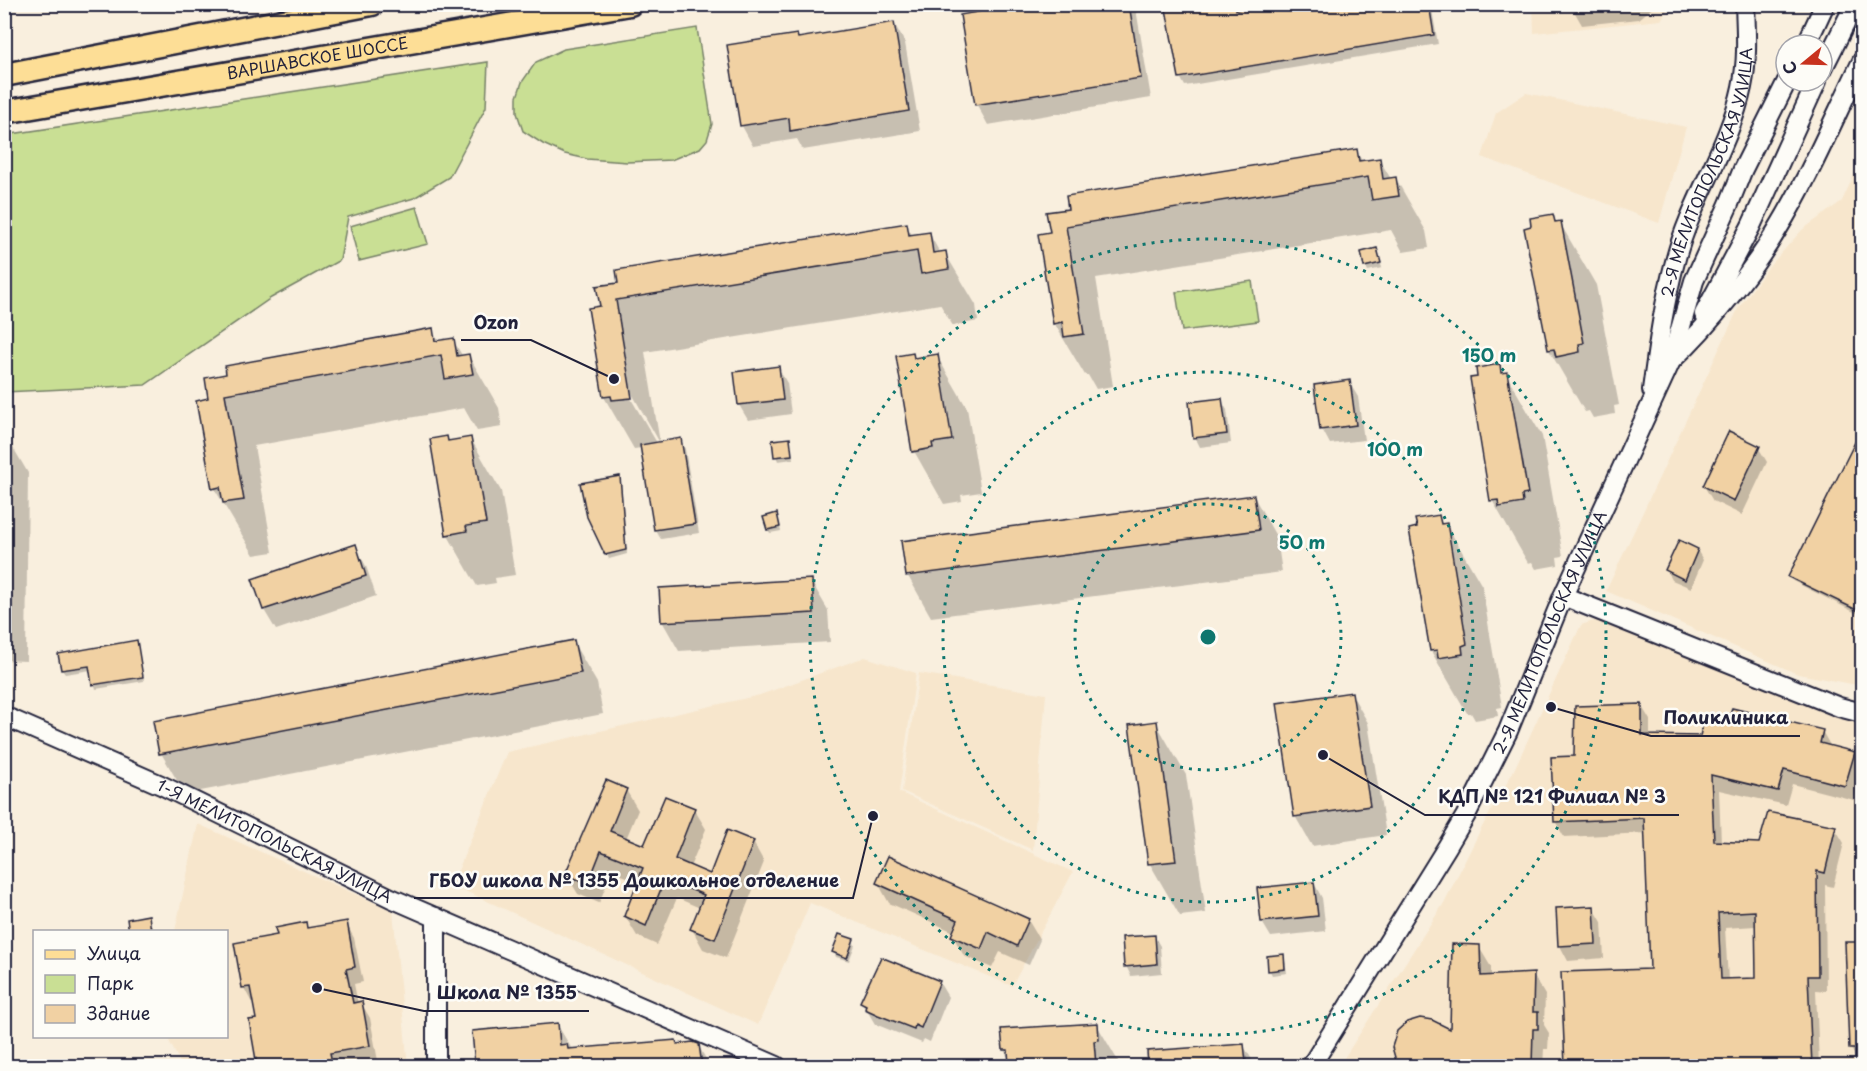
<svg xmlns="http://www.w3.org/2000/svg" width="1867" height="1071" viewBox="0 0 1867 1071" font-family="'Playpen Sans',sans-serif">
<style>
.built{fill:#f7e6cc}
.green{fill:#c9df94;stroke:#768068;stroke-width:1.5}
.shadow{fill:#0003;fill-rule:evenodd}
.building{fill:#f1d1a3;stroke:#22223b;stroke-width:1.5;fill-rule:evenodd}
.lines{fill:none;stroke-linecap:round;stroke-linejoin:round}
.minor-casing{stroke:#22223b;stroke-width:22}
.major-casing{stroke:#22223b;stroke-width:27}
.minor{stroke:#fdfcf7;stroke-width:18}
.major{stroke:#fdde96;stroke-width:22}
.ring{fill:none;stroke:#0f766e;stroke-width:3;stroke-dasharray:3 6}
.labels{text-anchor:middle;stroke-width:5;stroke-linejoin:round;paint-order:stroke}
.street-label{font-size:16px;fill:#22223b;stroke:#fdfcf7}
.centre{fill:#0f766e;stroke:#fdfcf7;stroke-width:3}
.ring-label{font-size:18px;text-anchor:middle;font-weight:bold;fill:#0f766e;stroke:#fdfcf7;stroke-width:5;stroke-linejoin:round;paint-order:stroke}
.leader{fill:none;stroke:#22223b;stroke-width:2}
.callout-dot{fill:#22223b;stroke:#fdfcf7;stroke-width:2}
.callout-label{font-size:18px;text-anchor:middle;font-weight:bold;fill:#22223b;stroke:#fdfcf7;stroke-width:5;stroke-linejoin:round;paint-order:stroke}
</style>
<rect width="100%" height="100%" fill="#f9efde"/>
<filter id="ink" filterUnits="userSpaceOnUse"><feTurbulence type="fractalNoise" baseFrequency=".0167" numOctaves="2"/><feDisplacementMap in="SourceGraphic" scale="12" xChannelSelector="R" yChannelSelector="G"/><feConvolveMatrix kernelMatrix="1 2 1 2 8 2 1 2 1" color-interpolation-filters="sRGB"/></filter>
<g filter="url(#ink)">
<g class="built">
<polygon points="1533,5 1533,4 1670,5 1661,20 1534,33"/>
<polygon points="1526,93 1686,127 1659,223 1482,157 1496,113"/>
<polygon points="1862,158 1862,686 1798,674 1606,591 1738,309 1767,269 1802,230 1842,201"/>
<polygon points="1597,620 1839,715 1862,721 1862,1066 1339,1066 1444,903 1482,827 1513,772 1581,625"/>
<polygon points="865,657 916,673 899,792 1073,872 1012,986 810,903 758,1025 452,885 507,752 760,695"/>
<polygon points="919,673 1046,694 1033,850 902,791"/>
<polygon points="198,824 393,911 408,1066 182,1066 167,1037 226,1036 226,932 175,931"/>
</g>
<g class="green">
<polygon points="697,28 712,124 707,140 700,148 671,160 627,162 587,159 565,154 543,144 523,131 517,113 517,97 522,82 536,62 564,49"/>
<polygon points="488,62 486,107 449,177 414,198 348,217 340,260 271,298 145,385 5,392 5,135"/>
<polygon points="417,207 428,244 359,261 350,226"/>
<polygon points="1252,281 1258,321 1182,331 1176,292"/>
</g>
<g class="shadow">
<polygon points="1031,4 1134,4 1136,9 1151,98 988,125 977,105 962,16"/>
<polygon points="1166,4 1237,4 1238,11 1278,4 1431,4 1438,44 1185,86 1180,77"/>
<polygon points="1570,4 1657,4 1639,19 1582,25"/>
<polygon points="894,23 905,43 920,131 803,150 797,139 753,146 742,126 728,47 798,39"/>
<polygon points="1356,151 1363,162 1379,159 1391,179 1396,179 1426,231 1429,248 1403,252 1391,230 1096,278 1113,386 1096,389 1088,375 1085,375 1054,323 1052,233 1048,214"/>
<polygon points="1552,215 1557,223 1560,223 1596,285 1619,405 1614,406 1615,414 1593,418 1589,411 1585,412 1549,350"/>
<path d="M906,225L913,236L929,233L940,253H945L976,305L978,321L953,326L940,304L645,352L660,443L680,440L685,449L699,533L661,539L655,530L641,448L634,449L604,397L601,307L598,287ZM630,390L660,443H657L627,392Z"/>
<polygon points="1377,249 1382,268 1368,271 1366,267"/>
<polygon points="432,330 439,342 453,340 463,357 469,356 499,408 502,427 477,431 464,408 254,446 273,552 254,555 214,488 210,400 206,379"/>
<polygon points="912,355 915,360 937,356 967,408 981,492 961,495 962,501 944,504 914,451"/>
<polygon points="1499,366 1503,374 1506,374 1542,436 1563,556 1557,557 1558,565 1536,569 1532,562 1528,563 1492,500 1479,378"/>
<polygon points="778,368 787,383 791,414 748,420 739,405"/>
<polygon points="1349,382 1358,397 1364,440 1330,444 1322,429"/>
<polygon points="1221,400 1227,410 1231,443 1200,447 1195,437"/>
<polygon points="1862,429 1862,616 1793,581 1790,577"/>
<polygon points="471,439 501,491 515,575 495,578 496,583 477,586 447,534 449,443"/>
<polygon points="789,440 791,444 793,459 778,461 776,456"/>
<polygon points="4,444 11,444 28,473 26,661 4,660"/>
<polygon points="1758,447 1767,462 1742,515 1713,501 1704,486"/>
<polygon points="619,478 621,482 627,554 609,559 588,517"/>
<polygon points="1254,497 1277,538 1282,572 931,617 908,576 903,542"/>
<polygon points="776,515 781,531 770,533 768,529"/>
<polygon points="1438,517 1443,525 1446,524 1482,586 1502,707 1497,708 1498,716 1475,720 1471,713 1467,713 1431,651 1411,530 1419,529"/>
<polygon points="355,546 366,566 376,596 276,630 264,610"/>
<polygon points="1697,550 1703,560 1691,588 1672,580 1667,570"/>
<polygon points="811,581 828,610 830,642 679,651 662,621"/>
<polygon points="136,642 138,646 144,681 96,689 91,670 65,674 62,670 60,655"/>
<polygon points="573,642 597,683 603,714 185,794 161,753"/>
<polygon points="1351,693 1368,723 1386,835 1312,846 1295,816"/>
<path d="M1641,705L1650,720V736L1701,737L1730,726L1822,731L1831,747L1854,753L1862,768L1854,800L1792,784L1786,805L1719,790L1721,843L1760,845L1835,828L1844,843L1833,887L1825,885L1826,991L1816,990L1819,1066H1566L1562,974L1652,970L1646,833L1564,837L1555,821L1576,757ZM1756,926L1758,979L1728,980L1725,928Z"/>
<polygon points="1156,723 1186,775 1206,913 1180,916 1150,864 1130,726"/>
<polygon points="626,790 638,810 626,839 645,847 694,809 706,829 690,867 710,875 753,842 764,862 726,958 703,949 692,929 700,908 677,898 657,945 637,936 625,916 639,882 612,871 599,903 578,894 566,874"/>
<polygon points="1862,873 1862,1066 1861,1066 1851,1049 1847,944 1856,943 1854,889"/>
<polygon points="878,883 1028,920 1040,940 1029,965 1000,952 992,968 964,956 953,936 954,932 889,903"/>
<polygon points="1314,883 1322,898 1326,931 1271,937 1262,922 1259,890"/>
<polygon points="1593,907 1602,922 1604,958 1568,961 1560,946"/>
<polygon points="148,917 154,932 131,932"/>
<polygon points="346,923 354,938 363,982 354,984 358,1004 361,1003 370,1018 378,1061 348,1066 259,1066 251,1022 258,1020 255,1002 252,1003 244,988 235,944 278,936 305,924 309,930"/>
<polygon points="1154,936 1160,946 1162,973 1131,976 1126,966"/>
<polygon points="853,941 855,945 849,961 836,957 834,952"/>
<polygon points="1479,947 1491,967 1491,977 1533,975 1545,995 1544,1025 1549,1033 1548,1049 1544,1049 1543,1066 1400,1066 1397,1061 1451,1032"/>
<polygon points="1283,956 1285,960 1287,973 1272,975 1270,971"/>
<polygon points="939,982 948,997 930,1042 924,1039 922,1043 875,1024 862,1002"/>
<polygon points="557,1024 573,1051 675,1041 678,1045 698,1045 710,1066 473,1066 472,1056"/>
<polygon points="1097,1025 1121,1066 1011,1066 1010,1061 1004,1050 1003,1031"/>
<polygon points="1243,1045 1256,1066 1149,1066 1148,1052"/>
</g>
<g class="building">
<polygon points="1022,4 1129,4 1141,78 975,105 960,15"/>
<polygon points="1165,4 1235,4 1236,10 1269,4 1429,4 1434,35 1179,78"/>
<polygon points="894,22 909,111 790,131 789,118 740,126 727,45 797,34 798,38"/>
<polygon points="1357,149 1359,161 1380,158 1383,179 1396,177 1399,196 1372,200 1368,177 1066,226 1084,334 1064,337 1062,322 1053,324 1038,234 1050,232 1046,212 1068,209 1066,196"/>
<polygon points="1553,214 1555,222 1561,221 1584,343 1579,344 1580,352 1556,357 1554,349 1548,350 1524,228 1531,226 1530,218"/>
<polygon points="907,223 909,235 930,232 933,253 946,251 949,269 921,274 917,251 616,300 632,398 612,400 611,396 603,397 588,308 600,306 596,286 618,283 616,270"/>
<polygon points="1377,248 1381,263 1364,267 1361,252"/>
<polygon points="433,328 435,341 454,338 457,356 469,354 473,374 445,379 441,355 225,394 244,500 223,503 220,487 212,489 196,401 208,398 205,378 226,374 225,366"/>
<polygon points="913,353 914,358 938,354 952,440 932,443 933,448 912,452 896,356"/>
<polygon points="1500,364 1501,373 1507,372 1528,494 1522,495 1523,503 1499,507 1498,500 1490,501 1470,378 1477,377 1476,368"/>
<polygon points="779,366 783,400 738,405 734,372"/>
<polygon points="1350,380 1356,425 1320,430 1314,385"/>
<polygon points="1222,398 1227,434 1193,438 1189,402"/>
<polygon points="1863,426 1863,613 1788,577"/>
<polygon points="1729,431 1760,446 1734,501 1703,486"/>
<polygon points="447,436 448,441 471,437 486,523 466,526 467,531 446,535 430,439"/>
<polygon points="681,438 695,524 654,530 640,445"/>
<polygon points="790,438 792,455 774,457 772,440"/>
<polygon points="620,476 626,550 605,555 587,517 580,483"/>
<polygon points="1254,495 1259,530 906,576 901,541"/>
<polygon points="777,513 780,527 767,530 763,517"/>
<polygon points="1439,515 1441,524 1447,523 1467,644 1462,646 1463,654 1438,658 1437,650 1430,651 1409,529 1417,527 1415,519"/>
<polygon points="1679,540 1698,549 1685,580 1665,570"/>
<polygon points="356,544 366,576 263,610 252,579"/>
<polygon points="812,579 814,613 661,622 659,588"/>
<polygon points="137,640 143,677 92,685 89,666 61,670 58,654"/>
<polygon points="574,640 581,673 159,754 153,721"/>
<polygon points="1352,692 1370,806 1294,817 1277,703"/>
<path d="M1642,704V735L1700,736L1704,719L1728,724L1732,708L1823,730L1820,743L1855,752L1845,786L1784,770L1778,791L1711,775L1714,841L1759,843L1768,812L1836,826L1825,873L1817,871L1818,976H1808L1812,1066H1565L1561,972L1650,969L1644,818L1554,822L1551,757L1574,756L1575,706ZM1755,911L1756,978L1721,979L1718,913Z"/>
<polygon points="1157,721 1176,861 1148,864 1129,725"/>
<polygon points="606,780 627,789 610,831 644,845 665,796 695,808 675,859 710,874 727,830 754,841 715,939 690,929 704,895 665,879 646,926 624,916 643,868 601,851 588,884 565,874"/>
<polygon points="888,856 1029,919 1017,946 988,932 981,949 951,936 958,920 876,883"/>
<polygon points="1314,882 1318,916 1261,922 1257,888"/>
<polygon points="1594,906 1596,944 1558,946 1556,908"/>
<polygon points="149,915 151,932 129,932 127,919"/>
<polygon points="347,921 355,967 346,969 353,1003 362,1001 370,1046 330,1053 333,1066 298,1066 297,1061 257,1066 249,1020 256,1019 250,987 242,988 234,943 277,935 275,928 306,922 307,928"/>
<polygon points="839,934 854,939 847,958 832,952"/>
<polygon points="1155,935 1157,964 1124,967 1122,937"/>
<polygon points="1845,942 1863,942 1863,1049 1849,1049"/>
<polygon points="1452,944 1480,945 1481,976 1534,973 1533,1012 1538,1012 1538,1029 1533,1029 1532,1066 1400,1066 1396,1061 1392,1047 1397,1031 1407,1022 1420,1018 1432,1020 1450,1029"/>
<polygon points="1284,954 1285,969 1268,971 1267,956"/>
<polygon points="881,957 940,981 921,1028 915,1025 914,1029 878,1015 865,1009 866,1005 860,1002"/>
<polygon points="558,1023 560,1045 567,1044 568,1049 676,1040 677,1044 693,1042 699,1044 702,1066 592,1066 591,1062 543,1066 475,1066 472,1031"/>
<polygon points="1098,1023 1099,1040 1094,1041 1096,1065 1009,1066 1008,1050 1003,1050 1001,1029"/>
<polygon points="1244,1044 1246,1062 1238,1062 1238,1066 1148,1066 1147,1051"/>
</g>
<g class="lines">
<g class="minor-casing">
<g id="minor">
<polyline points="1806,45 1825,4"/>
<polyline points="1822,70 1855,4"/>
<polyline points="1704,314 1751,226 1817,81"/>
<path d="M1673,359C1709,325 1752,272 1777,230C1809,178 1835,116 1862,61"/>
<path id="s1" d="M1652,390C1658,346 1664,301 1676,258C1691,201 1730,145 1742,87C1748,59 1746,32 1745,4"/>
<polyline points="1563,596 1839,707 1862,713"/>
<path id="s2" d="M4,716L161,785L391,898L777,1066"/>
<polyline points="436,1066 436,917"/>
<path id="s3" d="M1311,1066L1447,847L1466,815L1508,731L1563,596L1671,361L1694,281L1729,204L1743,169L1787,81"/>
</g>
</g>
<g class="major-casing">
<g id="major">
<polyline points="4,75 372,4"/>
<path id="s4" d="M4,112L630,4"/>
</g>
</g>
<use href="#minor" class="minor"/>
<use href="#major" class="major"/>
</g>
</g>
<g class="ring">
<circle cx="1208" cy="637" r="133"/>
<circle cx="1208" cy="637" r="265"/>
<circle cx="1208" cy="637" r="398"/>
</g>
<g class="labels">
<g class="street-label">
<text dy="6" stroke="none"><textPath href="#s4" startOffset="318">ВАРШАВСКОЕ ШОССЕ</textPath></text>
<text dy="6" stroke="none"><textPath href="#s1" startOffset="226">2-Я МЕЛИТОПОЛЬСКАЯ УЛИЦА</textPath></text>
<text dy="6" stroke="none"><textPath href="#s3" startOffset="496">2-Я МЕЛИТОПОЛЬСКАЯ УЛИЦА</textPath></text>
<text dy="6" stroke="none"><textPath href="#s2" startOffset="298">1-Я МЕЛИТОПОЛЬСКАЯ УЛИЦА</textPath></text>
</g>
</g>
<circle cx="1208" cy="637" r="9" class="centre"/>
<g class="ring-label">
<text x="1489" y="362">150 m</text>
<text x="1395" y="456">100 m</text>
<text x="1302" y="549">50 m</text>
</g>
<path class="leader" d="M614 379L531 340H461M1551 707L1651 736H1800M1323 755L1425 815H1679M873 816L853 898H414M317 988L424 1011H589"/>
<g class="callout-dot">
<circle cx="614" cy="379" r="6"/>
<circle cx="1551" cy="707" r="6"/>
<circle cx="1323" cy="755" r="6"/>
<circle cx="873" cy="816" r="6"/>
<circle cx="317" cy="988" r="6"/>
</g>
<g class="callout-label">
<text x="496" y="329">Ozon</text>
<text x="1726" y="724">Поликлиника</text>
<text x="1552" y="803">КДП № 121 Филиал № 3</text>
<text x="634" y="887">ГБОУ школа № 1355 Дошкольное отделение</text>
<text x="507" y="999">Школа № 1355</text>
</g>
<rect width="1867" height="1071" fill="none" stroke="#fdfcf7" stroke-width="24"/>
<rect x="12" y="12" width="1843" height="1047" fill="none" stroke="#22223b" stroke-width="2" filter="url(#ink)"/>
<rect x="33" y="930" width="195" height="108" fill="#fdfcf7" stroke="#a5a5ac" stroke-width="1.5"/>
<rect x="45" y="950" width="30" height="9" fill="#fdde96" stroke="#a5a5ac" stroke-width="1.5"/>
<text x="87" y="960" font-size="18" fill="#22223b">Улица</text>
<rect x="45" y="975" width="30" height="18" fill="#c9df94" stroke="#a5a5ac" stroke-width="1.5"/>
<text x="87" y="990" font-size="18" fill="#22223b">Парк</text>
<rect x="45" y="1005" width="30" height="18" fill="#f1d1a3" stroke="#a5a5ac" stroke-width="1.5"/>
<text x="87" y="1020" font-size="18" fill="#22223b">Здание</text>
<g transform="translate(1804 63) rotate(251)"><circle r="28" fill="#fdfcf7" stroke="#a5a5ac" stroke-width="1.5"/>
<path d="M0-4.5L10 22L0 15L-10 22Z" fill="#c8321e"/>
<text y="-9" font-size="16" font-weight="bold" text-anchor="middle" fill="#22223b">С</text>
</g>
</svg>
